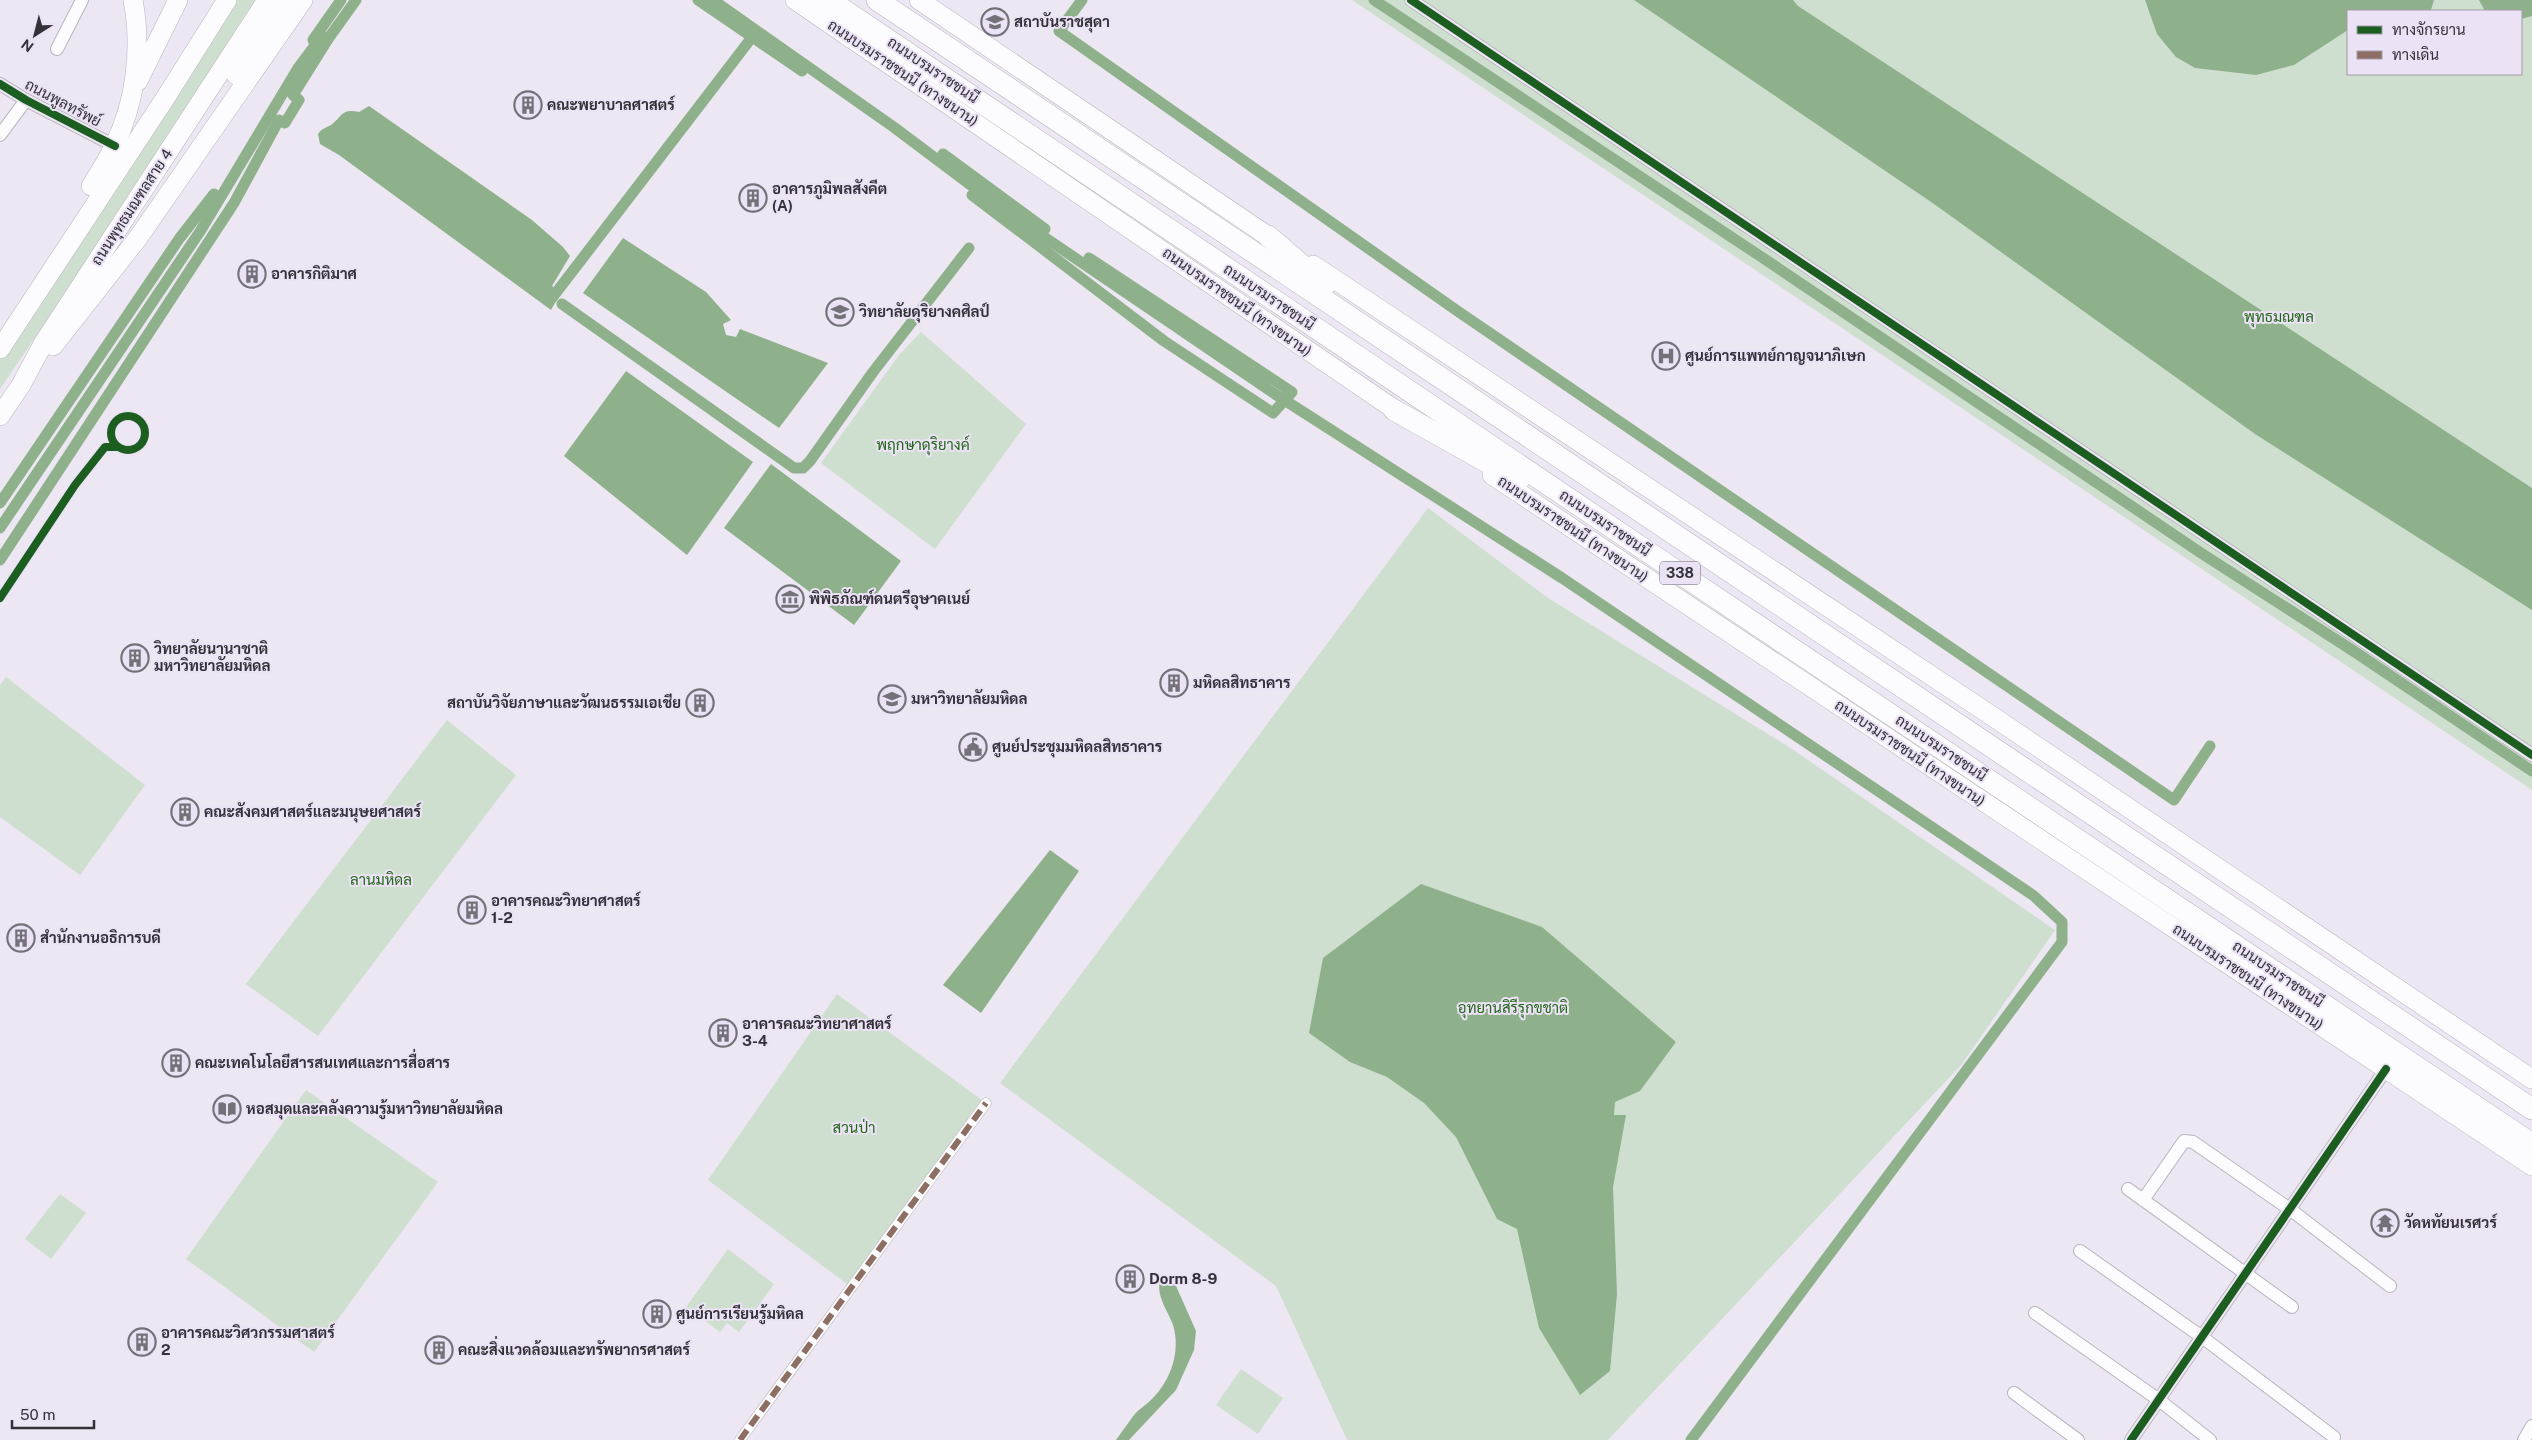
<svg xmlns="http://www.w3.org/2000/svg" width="2532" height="1440" viewBox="0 0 2532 1440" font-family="'Public Sans',Sarabun,sans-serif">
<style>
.green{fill:#cfdfcf;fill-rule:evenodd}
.water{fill:#8eb18b}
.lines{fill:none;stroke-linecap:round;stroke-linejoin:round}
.canal{stroke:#8eb18b;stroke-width:11}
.pedestrian-casing{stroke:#b9b5bd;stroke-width:11}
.minor-casing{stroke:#b9b5bd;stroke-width:14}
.secondary-casing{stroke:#b9b5bd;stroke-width:20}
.trunk-casing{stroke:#b9b5bd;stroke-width:22}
.pedestrian{stroke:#fcfbfd;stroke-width:10}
.minor{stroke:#fcfbfd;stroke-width:12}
.secondary{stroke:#fcfbfd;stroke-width:19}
.trunk{stroke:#fcfbfd;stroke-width:21}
.quiet{stroke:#8d6e63;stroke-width:6;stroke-dasharray:12 6;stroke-linecap:butt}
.cycleway-casing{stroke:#ece2f6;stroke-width:11}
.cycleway{stroke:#1b5e20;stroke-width:8}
.labels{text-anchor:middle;stroke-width:4;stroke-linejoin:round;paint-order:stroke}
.shield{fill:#ece2f6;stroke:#6b6671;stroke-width:1}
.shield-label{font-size:14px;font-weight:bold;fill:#343138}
.poi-label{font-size:15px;font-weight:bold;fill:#343138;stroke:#ece2f6;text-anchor:start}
.street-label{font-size:15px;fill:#343138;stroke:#ece2f6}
.park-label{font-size:15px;fill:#236818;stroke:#ece2f6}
</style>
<rect width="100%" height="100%" fill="#ece7f2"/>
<g class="green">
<polygon points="236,0 257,0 107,232 0,389 0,356"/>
<path d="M1352,0H2532V790ZM2348,11H2521V74H2348Z"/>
<polygon points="921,332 1026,424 935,549 821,463 899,355"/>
<polygon points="1428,508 1548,598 1789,747 2055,930 1962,1064 1608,1440 1347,1440 1276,1286 1000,1083"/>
<polygon points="6,677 145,785 80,875 0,817 0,685"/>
<polygon points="447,720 516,775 318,1036 246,984"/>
<polygon points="837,994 986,1103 851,1287 708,1180"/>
<polygon points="306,1090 438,1182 314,1352 186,1259"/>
<polygon points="60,1194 86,1213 51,1259 25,1239"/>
<polygon points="728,1249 774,1284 739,1332 727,1323 720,1332 686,1307"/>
<polygon points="1241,1369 1283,1398 1258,1434 1216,1405"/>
</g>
<g class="water">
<polygon points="1634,0 1793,0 1798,6 2532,488 2532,610 2255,434 1934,204"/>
<polygon points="2145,0 2434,0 2431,10 2348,11 2348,30 2294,65 2256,75 2195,68 2176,57 2157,34"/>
<polygon points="2479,0 2532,0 2532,16 2521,19 2521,11 2485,11"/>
<path d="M369,106L532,220L563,247L570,256L552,286L561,292L551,310L339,155L320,144L318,134C322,128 326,128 331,125C343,116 341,108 359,112Z"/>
<polygon points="623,238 706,292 731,320 723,324 726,335 736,337 740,329 828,363 779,428 583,293"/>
<polygon points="626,371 753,462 687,555 564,456"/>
<polygon points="771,464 901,561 854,625 724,528"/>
<polygon points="1050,850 1079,871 981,1013 943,985"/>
<polygon points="1421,884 1542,927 1676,1042 1640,1091 1615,1102 1614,1115 1626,1115 1613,1187 1617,1294 1610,1371 1580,1395 1539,1328 1517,1229 1497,1219 1456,1137 1424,1103 1387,1077 1350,1062 1309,1033 1323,958"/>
<path d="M1167,1280L1176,1286L1196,1331L1194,1350L1176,1390L1129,1440H1116C1122,1432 1128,1423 1134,1415C1139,1409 1146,1405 1152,1399C1171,1380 1181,1351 1173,1325C1168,1311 1156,1296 1160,1281Z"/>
</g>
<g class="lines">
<g class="canal">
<polyline points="698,0 802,71"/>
<polyline points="713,0 895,128 1000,207 1275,394 1562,578 2034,896 2062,922 2062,942 1691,1440"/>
<polyline points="1082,0 1059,31 1456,310 2174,800 2210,746"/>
<polyline points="1374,0 1760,256 2201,553 2355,652 2532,771"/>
<polyline points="313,40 341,0"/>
<polyline points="943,154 1045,229"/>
<polyline points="972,195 1164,341 1273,413 1292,392 1089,258"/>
<polyline points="552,298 756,32"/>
<polyline points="562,304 794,468 803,468 810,461 873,372 969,248"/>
<polyline points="0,503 179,239 214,194"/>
<polyline points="0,528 201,230 298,68 322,36"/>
<polyline points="0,560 234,203 279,120 285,123 299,100 293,95 328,39 356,0"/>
</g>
<g class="pedestrian-casing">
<polyline id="pedestrian" points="740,1440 986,1103"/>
</g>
<g class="minor-casing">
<g id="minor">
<polyline points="1411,0 2532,755"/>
<polyline points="57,49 82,0"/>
<polyline points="0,84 26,100 115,146"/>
<polyline points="0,135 26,100"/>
<polyline points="2128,1189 2292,1307"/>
<polyline points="2143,1200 2184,1141 2193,1142 2291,1210 2390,1286"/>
<polyline points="2080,1251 2202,1337 2334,1437"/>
<polyline points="2035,1313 2159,1400 2210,1440"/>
<polyline points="2014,1393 2078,1440"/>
<polyline points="2131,1440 2386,1069"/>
<polyline points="2524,1440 2532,1426"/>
</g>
</g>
<g class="secondary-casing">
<g id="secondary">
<polyline points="795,0 1407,418"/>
<polyline points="919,0 1281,245"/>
<polyline points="236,75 285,0"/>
<polyline points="138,81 178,0"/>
<path d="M91,186C99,173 108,160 114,146C136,102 142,48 133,0"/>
<polyline points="1313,265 1980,708 2532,1079"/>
<polyline points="53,346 138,238 303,0"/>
<polyline points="0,349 166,97 227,0"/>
<polyline points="0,416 21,385 43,344 267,0"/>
<polyline points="1492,475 2532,1166"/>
</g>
</g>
<g class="trunk-casing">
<g id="trunk">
<polyline points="810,0 850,37"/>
<polyline points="829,0 1663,562 2532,1144"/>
<polyline points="877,0 2532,1109"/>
<polyline points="1268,236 1325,285"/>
<polyline points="1394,410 1519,480"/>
</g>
</g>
<use href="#pedestrian" class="pedestrian"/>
<use href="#minor" class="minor"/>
<use href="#secondary" class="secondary"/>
<use href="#trunk" class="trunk"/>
<polyline class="quiet" points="740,1440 986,1103"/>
<g class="cycleway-casing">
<g id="cycleway">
<polyline points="1411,0 2532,755"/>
<polyline points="0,84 26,100 115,146"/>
<circle cx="128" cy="433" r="17"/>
<polyline points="0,598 75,485 105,447 118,447"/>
<polyline points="2131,1440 2386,1069"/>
</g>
</g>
<use href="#cycleway" class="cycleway"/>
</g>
<defs>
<g id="university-ring" transform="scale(1.4375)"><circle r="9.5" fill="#ece2f6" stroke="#747179" stroke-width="1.5"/><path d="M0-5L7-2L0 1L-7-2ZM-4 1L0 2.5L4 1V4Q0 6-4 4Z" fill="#747179"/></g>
<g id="building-ring" transform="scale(1.4375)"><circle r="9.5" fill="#ece2f6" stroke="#747179" stroke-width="1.5"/><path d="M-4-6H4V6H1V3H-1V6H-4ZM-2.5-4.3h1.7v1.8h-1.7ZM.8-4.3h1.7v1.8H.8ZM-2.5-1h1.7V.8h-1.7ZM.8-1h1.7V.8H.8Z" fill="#747179"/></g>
<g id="hospital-ring" transform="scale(1.4375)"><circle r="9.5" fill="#ece2f6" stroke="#747179" stroke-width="1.5"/><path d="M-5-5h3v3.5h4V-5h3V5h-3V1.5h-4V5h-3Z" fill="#747179"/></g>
<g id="museum-ring" transform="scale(1.4375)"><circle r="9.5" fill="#ece2f6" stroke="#747179" stroke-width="1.5"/><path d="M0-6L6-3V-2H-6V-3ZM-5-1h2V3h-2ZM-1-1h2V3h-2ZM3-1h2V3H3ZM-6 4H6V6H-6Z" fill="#747179"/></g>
<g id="civic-ring" transform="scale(1.4375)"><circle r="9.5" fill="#ece2f6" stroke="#747179" stroke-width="1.5"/><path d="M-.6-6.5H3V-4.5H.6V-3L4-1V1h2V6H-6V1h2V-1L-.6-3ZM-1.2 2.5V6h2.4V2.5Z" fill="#747179"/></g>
<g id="library-ring" transform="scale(1.4375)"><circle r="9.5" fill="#ece2f6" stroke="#747179" stroke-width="1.5"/><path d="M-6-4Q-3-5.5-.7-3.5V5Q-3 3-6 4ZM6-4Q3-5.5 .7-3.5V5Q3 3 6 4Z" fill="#747179"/></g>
<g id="temple-ring" transform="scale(1.4375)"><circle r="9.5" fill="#ece2f6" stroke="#747179" stroke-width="1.5"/><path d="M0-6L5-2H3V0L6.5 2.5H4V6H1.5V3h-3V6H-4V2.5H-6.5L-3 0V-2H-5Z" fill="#747179"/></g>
</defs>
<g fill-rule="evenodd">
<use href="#university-ring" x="995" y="22"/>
<use href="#building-ring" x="528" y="105"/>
<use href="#building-ring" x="753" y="198"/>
<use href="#building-ring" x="252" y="274"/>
<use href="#university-ring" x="840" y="312"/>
<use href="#hospital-ring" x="1666" y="356"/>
<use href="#museum-ring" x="790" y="599"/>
<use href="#building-ring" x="135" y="658"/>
<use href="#building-ring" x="1174" y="683"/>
<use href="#university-ring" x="892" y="699"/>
<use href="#building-ring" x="700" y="703"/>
<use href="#civic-ring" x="973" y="747"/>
<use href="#building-ring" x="185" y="812"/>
<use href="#building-ring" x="472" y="910"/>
<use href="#building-ring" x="21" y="938"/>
<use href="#building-ring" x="723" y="1033"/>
<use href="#building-ring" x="176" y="1063"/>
<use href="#library-ring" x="227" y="1109"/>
<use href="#temple-ring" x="2385" y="1223"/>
<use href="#building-ring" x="1130" y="1279"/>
<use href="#building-ring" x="657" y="1314"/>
<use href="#building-ring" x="142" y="1342"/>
<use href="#building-ring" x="439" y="1350"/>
</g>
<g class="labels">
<rect class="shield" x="1660" y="561.5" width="40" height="23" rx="4"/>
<g class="shield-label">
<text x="1680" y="578">338</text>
</g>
<g class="poi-label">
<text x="1014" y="27">สถาบันราชสุดา</text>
<text x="547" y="110">คณะพยาบาลศาสตร์</text>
<text x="772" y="194">อาคารภูมิพลสังคีต<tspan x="772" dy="17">(A)</tspan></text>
<text x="271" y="279">อาคารกิติมาศ</text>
<text x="859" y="317">วิทยาลัยดุริยางคศิลป์</text>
<text x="1685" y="361">ศูนย์การแพทย์กาญจนาภิเษก</text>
<text x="809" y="604">พิพิธภัณฑ์ดนตรีอุษาคเนย์</text>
<text x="154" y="654">วิทยาลัยนานาชาติ<tspan x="154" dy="17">มหาวิทยาลัยมหิดล</tspan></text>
<text x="1193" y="688">มหิดลสิทธาคาร</text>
<text x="911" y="704">มหาวิทยาลัยมหิดล</text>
<text x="681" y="708" text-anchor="end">สถาบันวิจัยภาษาและวัฒนธรรมเอเชีย</text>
<text x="992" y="752">ศูนย์ประชุมมหิดลสิทธาคาร</text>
<text x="204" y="817">คณะสังคมศาสตร์และมนุษยศาสตร์</text>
<text x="491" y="906">อาคารคณะวิทยาศาสตร์<tspan x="491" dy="17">1-2</tspan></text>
<text x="40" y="943">สำนักงานอธิการบดี</text>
<text x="742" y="1029">อาคารคณะวิทยาศาสตร์<tspan x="742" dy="17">3-4</tspan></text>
<text x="195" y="1068">คณะเทคโนโลยีสารสนเทศและการสื่อสาร</text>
<text x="246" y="1114">หอสมุดและคลังความรู้มหาวิทยาลัยมหิดล</text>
<text x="2404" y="1228">วัดหทัยนเรศวร์</text>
<text x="1149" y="1284">Dorm 8-9</text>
<text x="676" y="1319">ศูนย์การเรียนรู้มหิดล</text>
<text x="161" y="1338">อาคารคณะวิศวกรรมศาสตร์<tspan x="161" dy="17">2</tspan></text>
<text x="458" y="1355">คณะสิ่งแวดล้อมและทรัพยากรศาสตร์</text>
</g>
<g class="street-label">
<text transform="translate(933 70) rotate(34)" y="5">ถนนบรมราชชนนี</text>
<text transform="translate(903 73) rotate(34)" y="5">ถนนบรมราชชนนี (ทางขนาน)</text>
<text transform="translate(63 103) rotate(28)" y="5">ถนนพูลทรัพย์</text>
<text transform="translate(132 207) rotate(-57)" y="5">ถนนพุทธมณฑลสาย 4</text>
<text transform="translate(1269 297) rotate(34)" y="5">ถนนบรมราชชนนี</text>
<text transform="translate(1237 302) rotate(35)" y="5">ถนนบรมราชชนนี (ทางขนาน)</text>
<text transform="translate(1605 523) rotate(34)" y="5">ถนนบรมราชชนนี</text>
<text transform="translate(1573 529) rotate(34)" y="5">ถนนบรมราชชนนี (ทางขนาน)</text>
<text transform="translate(1941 748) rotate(34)" y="5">ถนนบรมราชชนนี</text>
<text transform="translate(1910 753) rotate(34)" y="5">ถนนบรมราชชนนี (ทางขนาน)</text>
<text transform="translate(2278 974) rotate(34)" y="5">ถนนบรมราชชนนี</text>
<text transform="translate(2248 977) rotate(34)" y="5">ถนนบรมราชชนนี (ทางขนาน)</text>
</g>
<g class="park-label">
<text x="2279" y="322">พุทธมณฑล</text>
<text x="923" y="450">พฤกษาดุริยางค์</text>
<text x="381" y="885">ลานมหิดล</text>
<text x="1513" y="1013">อุทยานสิรีรุกขชาติ</text>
<text x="854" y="1133">สวนป่า</text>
</g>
</g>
<rect x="2347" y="10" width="175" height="65" fill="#ece2f6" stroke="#a29baa"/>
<rect x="2357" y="26" width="25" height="8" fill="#1b5e20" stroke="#a29baa"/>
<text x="2392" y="35" font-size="15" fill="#343138">ทางจักรยาน</text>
<rect x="2357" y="51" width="25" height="8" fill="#8d6e63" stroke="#a29baa"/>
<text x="2392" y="60" font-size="15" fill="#343138">ทางเดิน</text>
<g transform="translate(35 35) rotate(216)" stroke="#ece2f6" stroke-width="4" paint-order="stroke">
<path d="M0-4L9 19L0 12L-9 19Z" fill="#343138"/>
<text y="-8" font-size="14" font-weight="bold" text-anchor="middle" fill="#343138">N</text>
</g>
<path d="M12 1420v8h82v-8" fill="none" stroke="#343138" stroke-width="2.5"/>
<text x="20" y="1420" font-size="15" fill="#343138" stroke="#ece2f6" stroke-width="4" paint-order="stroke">50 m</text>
</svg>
